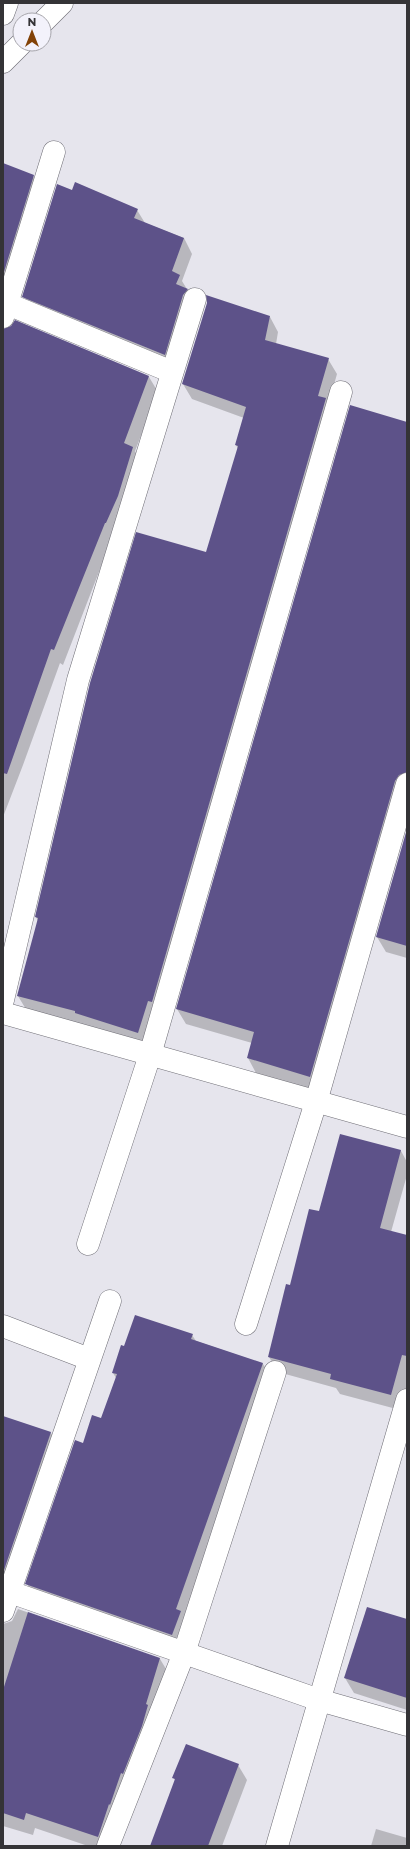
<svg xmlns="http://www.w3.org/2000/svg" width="410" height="1849" viewBox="0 0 410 1849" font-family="Montserrat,sans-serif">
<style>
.shadow{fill:#0003}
.building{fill:#5d5289}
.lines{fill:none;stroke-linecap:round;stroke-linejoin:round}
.street-casing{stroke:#6e6d75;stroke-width:23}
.street{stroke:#fff;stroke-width:22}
</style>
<rect width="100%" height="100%" fill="#e6e5ed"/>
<g class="shadow">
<polygon points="3,164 33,176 42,191 3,310"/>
<polygon points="137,210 145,223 184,238 192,254 182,281 196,304 173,370 32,312 24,296"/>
<polygon points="270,317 278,332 276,344 328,359 337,374 147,1047 27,1011 18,996 38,921 36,917 207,554 238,449 236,445 244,418 192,399 183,384"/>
<polygon points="15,322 149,377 158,392 135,451 141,463 63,665 60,663 23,765 3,817 3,330 12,327"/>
<polygon points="407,423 407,790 319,1092 256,1073 248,1058 252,1043 186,1024 177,1009"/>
<polygon points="407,833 407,958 386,952 377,937"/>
<polygon points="341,1135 401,1151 407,1162 407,1175 391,1232 407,1236 407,1406 404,1411 340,1394 336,1388 278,1372 269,1357 291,1286 319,1213"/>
<polygon points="192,1335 196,1341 263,1364 272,1379 181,1651 36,1600 27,1584 83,1444 102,1420 116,1378 113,1373"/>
<polygon points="3,1417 51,1433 60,1449 3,1613"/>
<polygon points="367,1608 407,1621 407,1710 354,1693 345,1678"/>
<polygon points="18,1609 160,1659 169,1674 109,1846 88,1846 35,1828 33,1835 3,1826 3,1624 12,1621"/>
<polygon points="238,1765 247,1780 222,1846 151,1846 175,1781 174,1778"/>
<polygon points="376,1829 407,1838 407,1846 371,1846"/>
</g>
<g class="building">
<polygon points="3,163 34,175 3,275"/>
<polygon points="75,182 138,209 134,218 184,238 172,271 180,275 176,284 188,289 183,295 165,355 22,297 57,184 72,190"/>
<polygon points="206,295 270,316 265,340 329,358 318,396 326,398 152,1002 148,1001 138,1033 75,1013 75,1011 17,996 38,918 35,917 90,683 136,532 206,552 238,446 235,445 246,407 182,384 207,303"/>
<polygon points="15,320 149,376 124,443 133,447 118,496 106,523 105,523 54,650 51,649 7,774 3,773 3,329 11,326"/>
<polygon points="350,405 407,422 407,772 399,775 395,781 310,1077 247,1058 254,1032 176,1009"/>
<polygon points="407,829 407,946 376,937"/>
<polygon points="340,1134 401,1150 380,1228 407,1235 407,1356 402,1355 391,1395 330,1379 331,1374 268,1357 286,1284 290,1285 309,1209 319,1211"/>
<polygon points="135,1315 193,1334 191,1339 263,1363 176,1609 181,1611 172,1635 25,1584 75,1440 83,1443 92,1415 101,1418 117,1374 112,1373 121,1345 124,1346"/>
<polygon points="3,1416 51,1432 3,1573"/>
<polygon points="367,1607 407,1619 407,1698 344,1678"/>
<polygon points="28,1612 160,1658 146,1704 148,1705 142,1726 123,1774 121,1773 110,1805 109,1804 98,1837 26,1813 24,1820 3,1813 3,1690"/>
<polygon points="186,1744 239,1764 208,1846 150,1846 175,1779 172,1778"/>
</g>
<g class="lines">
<g class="street-casing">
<g id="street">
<polyline points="3,14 7,3"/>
<polyline points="44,21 62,3"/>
<polyline points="3,62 21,44"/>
<polyline points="3,302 172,372"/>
<polyline points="3,317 54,152"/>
<polyline points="3,1000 78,680 195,299"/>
<polyline points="3,1013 407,1127"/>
<polyline points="88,1244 150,1055 341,392"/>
<polyline points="246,1324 316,1102 407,784"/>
<polyline points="3,1326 89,1359"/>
<polyline points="10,1592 319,1700 407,1725"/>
<polyline points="3,1611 110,1301"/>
<polyline points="108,1846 184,1653 275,1372"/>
<polyline points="277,1846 407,1400"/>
</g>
</g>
<use href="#street" class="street"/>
</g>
<rect width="410" height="1849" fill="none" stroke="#343336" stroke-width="8"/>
<g transform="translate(32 32)"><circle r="19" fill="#f3f2fb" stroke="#a7a6ac"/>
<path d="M0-3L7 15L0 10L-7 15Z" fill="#824207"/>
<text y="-6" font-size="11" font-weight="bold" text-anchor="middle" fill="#343336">N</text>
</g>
</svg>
